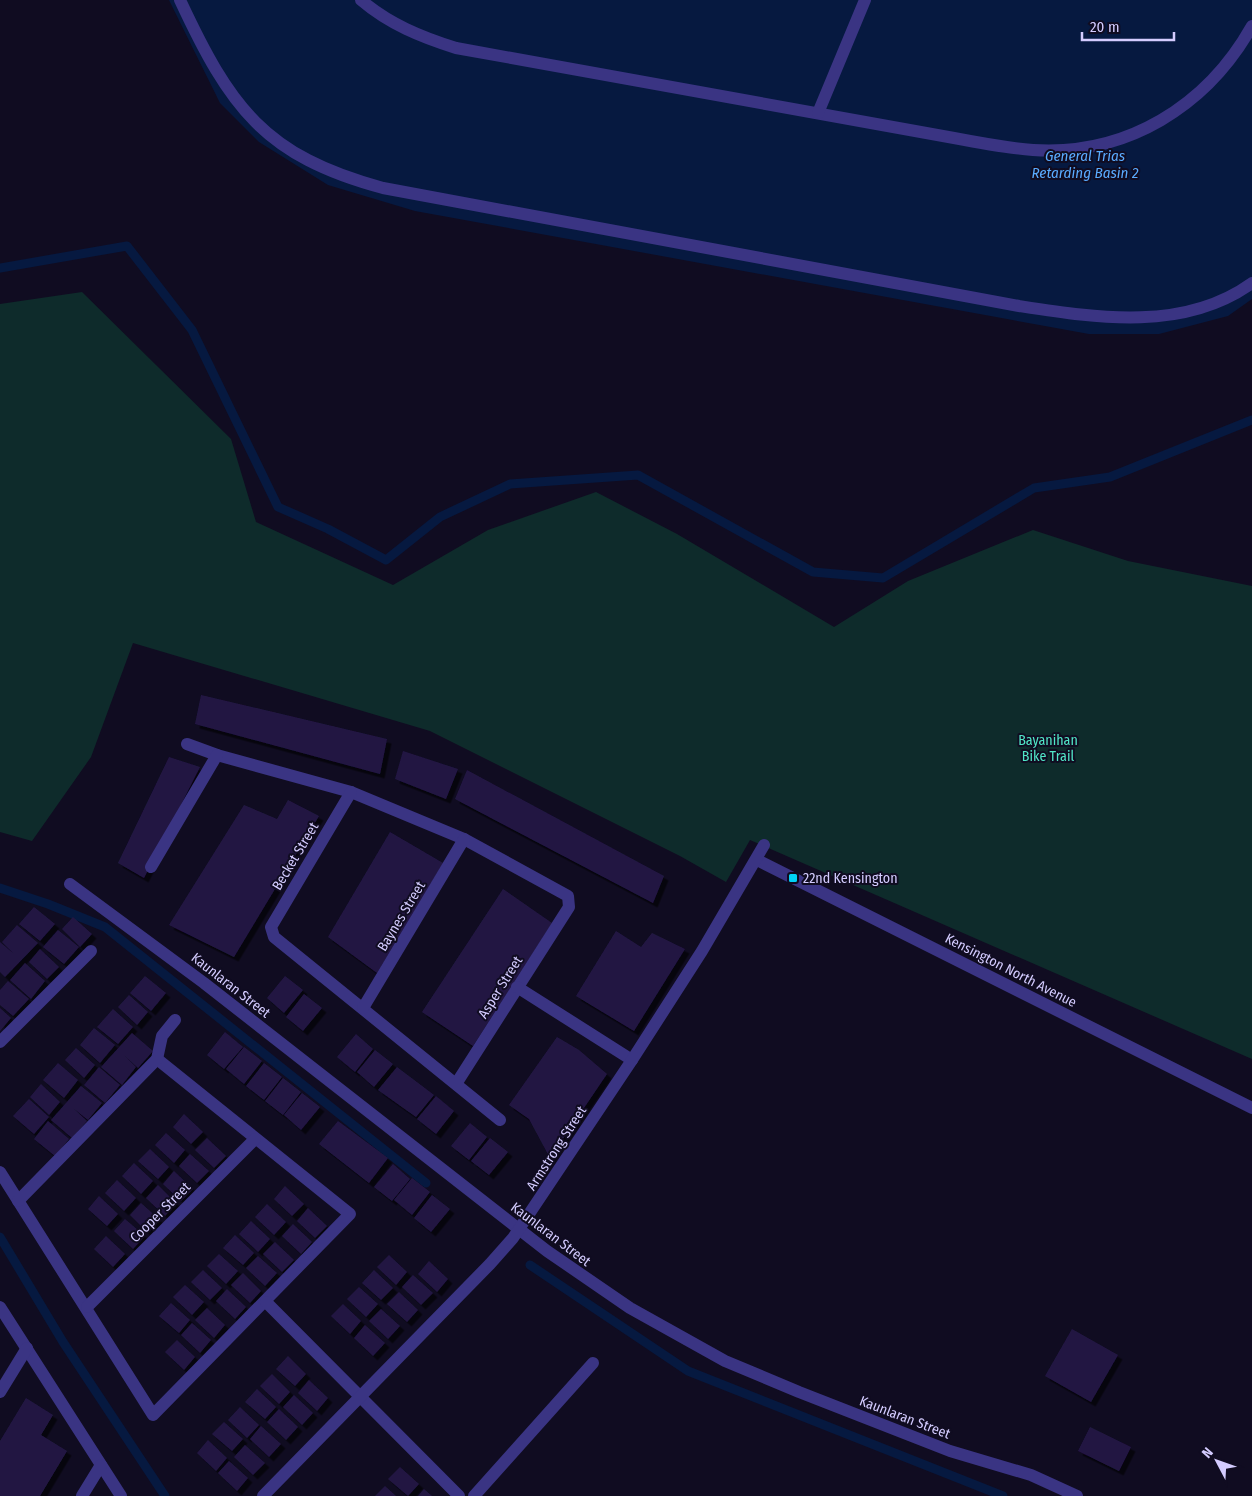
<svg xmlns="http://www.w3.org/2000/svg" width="1252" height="1496" viewBox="0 0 1252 1496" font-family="'Fira Sans Condensed',sans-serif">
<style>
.green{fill:#0e2b2b}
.water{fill:#061940}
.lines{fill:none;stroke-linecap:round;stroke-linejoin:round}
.stream{stroke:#061940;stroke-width:9}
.building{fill:#221743;filter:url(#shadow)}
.minor{stroke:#3a3483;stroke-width:12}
.poi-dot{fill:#00d3f7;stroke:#100c21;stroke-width:2}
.labels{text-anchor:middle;stroke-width:4;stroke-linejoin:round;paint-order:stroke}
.park-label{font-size:14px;fill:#51e6c7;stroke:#100c21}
.street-label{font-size:14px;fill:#d4ccff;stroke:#100c21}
.poi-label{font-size:14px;fill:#d4ccff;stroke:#100c21;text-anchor:start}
.water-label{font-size:15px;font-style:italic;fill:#5aabff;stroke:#100c21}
</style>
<defs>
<filter id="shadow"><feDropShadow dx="4.5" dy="4.5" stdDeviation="0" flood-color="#0009"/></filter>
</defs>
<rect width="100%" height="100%" fill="#100c21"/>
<polygon class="green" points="82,292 231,439 256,522 393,585 488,530 596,492 677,534 834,627 908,581 1033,530 1128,561 1252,586 1252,1059 750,840 726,882 680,856 430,731 133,643 91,757 32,841 0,832 0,304"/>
<polygon class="water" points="169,0 1252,0 1252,299 1228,316 1159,334 1089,334 415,211 328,185 259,142 220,103"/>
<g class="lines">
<g class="stream">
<polyline points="0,268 127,246 192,330 278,507 328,529 386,560 440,517 510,484 638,475 813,572 883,578 1034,488 1110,477 1252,420"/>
<polyline points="0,888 48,904 105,927 426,1183"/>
<polyline points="0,1237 63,1342 165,1496"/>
<polyline points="530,1265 688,1371 1003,1496"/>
</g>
</g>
<g class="building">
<polygon points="201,695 387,739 380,774 195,724"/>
<polygon points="403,751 458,769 446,799 395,779"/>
<polygon points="169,757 200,767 144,878 118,863"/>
<polygon points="467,770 664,876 653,903 455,799"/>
<polygon points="288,800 319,816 234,957 169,925 244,805 277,819"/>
<polygon points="390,832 443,863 377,973 328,937"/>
<polygon points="503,889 552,923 473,1046 422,1012"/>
<polygon points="34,907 55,924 40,941 19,924"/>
<polygon points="73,917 92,934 80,947 62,929"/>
<polygon points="17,925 38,943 5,977 0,972 0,942 14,954 2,942"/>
<polygon points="58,930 79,947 64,964 43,947"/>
<polygon points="616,931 641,947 652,933 685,949 634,1031 576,996"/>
<polygon points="40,949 59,967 47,979 29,962"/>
<polygon points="25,963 45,981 31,999 10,980"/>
<polygon points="145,976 166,993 151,1011 130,993"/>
<polygon points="285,976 303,990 284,1013 267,998"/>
<polygon points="8,981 29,999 13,1016 0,1005 0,990"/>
<polygon points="304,994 322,1008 303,1031 286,1017"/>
<polygon points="129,995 148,1012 137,1025 118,1007"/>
<polygon points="0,1008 11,1018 0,1031"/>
<polygon points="113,1009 133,1027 118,1044 97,1027"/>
<polygon points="94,1028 115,1045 100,1063 80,1045"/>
<polygon points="225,1032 243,1047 224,1069 207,1055"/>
<polygon points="132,1033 153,1051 138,1068 124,1055 136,1067 122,1085 101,1067"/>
<polygon points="356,1034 373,1049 355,1072 337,1057"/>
<polygon points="557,1037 579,1050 607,1074 550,1158 529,1119 509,1105"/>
<polygon points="244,1047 262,1061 244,1084 226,1069"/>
<polygon points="76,1048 95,1065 84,1078 65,1060"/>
<polygon points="375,1050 393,1064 374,1087 357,1072"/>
<polygon points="58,1063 78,1080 64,1098 43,1080"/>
<polygon points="264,1063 282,1077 264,1100 246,1086"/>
<polygon points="99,1067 120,1085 105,1103 84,1085"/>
<polygon points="397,1067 434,1095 416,1117 378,1090"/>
<polygon points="283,1078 301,1092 283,1115 265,1101"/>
<polygon points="41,1084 60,1102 49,1115 30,1097"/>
<polygon points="81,1086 102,1103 88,1120 73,1108 87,1121 72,1138 51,1120"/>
<polygon points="302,1093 320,1107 301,1130 284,1115"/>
<polygon points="436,1096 454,1111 436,1134 417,1119"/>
<polygon points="29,1099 49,1117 34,1134 13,1116"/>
<polygon points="184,1114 203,1132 191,1144 173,1127"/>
<polygon points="48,1121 69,1139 55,1156 34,1139"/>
<polygon points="338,1121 388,1158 369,1183 319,1144"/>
<polygon points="470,1123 487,1137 469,1160 451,1146"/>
<polygon points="166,1133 185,1150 174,1163 155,1145"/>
<polygon points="207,1138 226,1156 214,1168 195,1150"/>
<polygon points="490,1138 508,1152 489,1175 471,1161"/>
<polygon points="150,1149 169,1167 158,1179 138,1161"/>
<polygon points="190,1154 209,1171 197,1183 179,1166"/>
<polygon points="134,1163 153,1181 141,1194 122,1176"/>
<polygon points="393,1164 410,1179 392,1201 374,1187"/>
<polygon points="174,1171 193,1189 181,1201 163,1184"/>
<polygon points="412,1178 430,1192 412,1215 394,1200"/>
<polygon points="117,1180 136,1198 124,1211 105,1193"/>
<polygon points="158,1185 176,1203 165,1216 146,1198"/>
<polygon points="285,1186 304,1204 292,1216 274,1199"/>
<polygon points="432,1195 450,1209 431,1232 414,1218"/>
<polygon points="99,1196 118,1214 107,1226 88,1209"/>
<polygon points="141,1203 160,1220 148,1233 130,1215"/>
<polygon points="267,1204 286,1222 274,1235 255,1217"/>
<polygon points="308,1208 327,1226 315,1238 297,1221"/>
<polygon points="125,1219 145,1236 133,1249 114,1231"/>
<polygon points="251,1221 270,1239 258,1252 239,1234"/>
<polygon points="293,1224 312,1242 301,1254 282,1236"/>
<polygon points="235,1235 254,1253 243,1265 223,1248"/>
<polygon points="106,1236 125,1254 113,1267 94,1249"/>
<polygon points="275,1242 294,1260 282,1272 263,1254"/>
<polygon points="219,1254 238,1271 226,1284 207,1266"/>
<polygon points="389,1255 407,1272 396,1285 377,1267"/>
<polygon points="258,1256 277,1273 265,1286 246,1268"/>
<polygon points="429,1261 448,1279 437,1292 418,1274"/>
<polygon points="203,1270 222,1288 210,1300 191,1282"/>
<polygon points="374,1270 393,1288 381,1300 362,1283"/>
<polygon points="243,1273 261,1291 250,1303 231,1285"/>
<polygon points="413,1275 433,1293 421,1305 402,1287"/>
<polygon points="185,1285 204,1302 192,1315 173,1297"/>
<polygon points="359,1287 378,1304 366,1317 347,1299"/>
<polygon points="227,1289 246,1307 235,1319 216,1301"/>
<polygon points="399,1292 418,1310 407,1322 387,1304"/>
<polygon points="171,1303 190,1320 179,1333 159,1316"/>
<polygon points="343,1304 361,1321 350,1334 331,1316"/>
<polygon points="207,1308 225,1325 214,1338 195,1320"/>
<polygon points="381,1309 400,1326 388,1339 369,1321"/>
<polygon points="192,1323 211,1340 200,1353 181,1335"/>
<polygon points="365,1325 385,1343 373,1356 354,1338"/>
<polygon points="1072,1329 1118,1355 1091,1402 1045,1376"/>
<polygon points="177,1340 195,1357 184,1370 165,1352"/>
<polygon points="288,1356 306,1374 295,1386 276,1369"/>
<polygon points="272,1374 290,1392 279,1404 260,1386"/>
<polygon points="309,1380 328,1398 317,1411 298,1393"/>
<polygon points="257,1389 276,1407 265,1419 245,1402"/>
<polygon points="294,1395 313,1413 302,1425 283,1407"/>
<polygon points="26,1398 53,1415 41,1435 67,1451 40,1496 0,1496 0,1441"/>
<polygon points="240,1407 259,1425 247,1438 228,1420"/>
<polygon points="279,1409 298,1427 286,1440 267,1422"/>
<polygon points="224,1422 243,1439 232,1451 212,1434"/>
<polygon points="261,1426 281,1444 269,1457 250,1439"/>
<polygon points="1090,1427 1131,1447 1119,1471 1078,1451"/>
<polygon points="208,1440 227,1458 216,1471 197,1453"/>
<polygon points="245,1445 265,1463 253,1475 234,1457"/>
<polygon points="229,1461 248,1478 237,1491 218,1473"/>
<polygon points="400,1467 419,1484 408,1496 388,1479"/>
<polygon points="385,1486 396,1496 375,1496"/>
<polygon points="424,1489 432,1496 418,1496"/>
</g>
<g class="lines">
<g class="minor">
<path d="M180,0C230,107 264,156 383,188L1019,306C1097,318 1184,332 1252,283"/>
<path d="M361,0C389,24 421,37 456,48L954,138C980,143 1007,148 1033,150C1127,156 1207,106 1252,26"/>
<polyline points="818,113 865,0"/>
<polyline points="187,744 217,755 351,792 464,839 568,896 569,907 456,1084"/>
<polyline points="351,792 271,927 274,937 500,1120"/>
<polyline points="757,860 1252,1108"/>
<polyline points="151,867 217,755"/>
<polyline points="70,884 204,983 547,1251 630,1308 725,1361 799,1392 950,1451 1031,1475 1077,1496"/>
<polyline points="517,987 632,1060"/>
<polyline points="363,1008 464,839"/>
<polyline points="0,1042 91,951"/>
<polyline points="0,1172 153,1415 350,1214 157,1059"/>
<polyline points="18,1201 157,1059 162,1036 175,1020"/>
<polyline points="266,1302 459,1496"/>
<polyline points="0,1307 121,1496"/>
<polyline points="87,1307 255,1139"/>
<polyline points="0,1392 27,1348"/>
<polyline points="82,1496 101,1465"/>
<polyline points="263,1496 490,1264 513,1238 632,1060 702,951 764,845"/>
<polyline points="474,1496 593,1363"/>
</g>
</g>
<rect class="poi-dot" x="788" y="873" width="10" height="10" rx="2.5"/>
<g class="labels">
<g class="park-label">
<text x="1048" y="745">Bayanihan<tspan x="1048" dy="16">Bike Trail</tspan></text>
</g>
<g class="street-label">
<text transform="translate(295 856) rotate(-59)" y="5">Becket Street</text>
<text transform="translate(401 916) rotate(-59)" y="5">Baynes Street</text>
<text transform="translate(1011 970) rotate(27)" y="5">Kensington North Avenue</text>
<text transform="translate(231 985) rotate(38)" y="5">Kaunlaran Street</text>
<text transform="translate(500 987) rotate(-58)" y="5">Asper Street</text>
<text transform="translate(556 1148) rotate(-57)" y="5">Armstrong Street</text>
<text transform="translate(160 1212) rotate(-45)" y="5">Cooper Street</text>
<text transform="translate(551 1234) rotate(37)" y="5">Kaunlaran Street</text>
<text transform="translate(905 1417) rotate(21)" y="5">Kaunlaran Street</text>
</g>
<g class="poi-label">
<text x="803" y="883">22nd Kensington</text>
</g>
<g class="water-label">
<text x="1085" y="161">General Trias<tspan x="1085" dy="17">Retarding Basin 2</tspan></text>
</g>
</g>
<g transform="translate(1217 1461) rotate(311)" stroke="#100c21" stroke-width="4" paint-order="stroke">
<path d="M0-4L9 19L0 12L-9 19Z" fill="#d4ccff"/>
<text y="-8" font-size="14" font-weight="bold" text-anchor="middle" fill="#d4ccff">N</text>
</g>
<path d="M1082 32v8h92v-8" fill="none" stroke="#d4ccff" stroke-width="2.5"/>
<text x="1090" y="32" font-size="15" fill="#d4ccff" stroke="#100c21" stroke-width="4" paint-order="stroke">20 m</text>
</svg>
